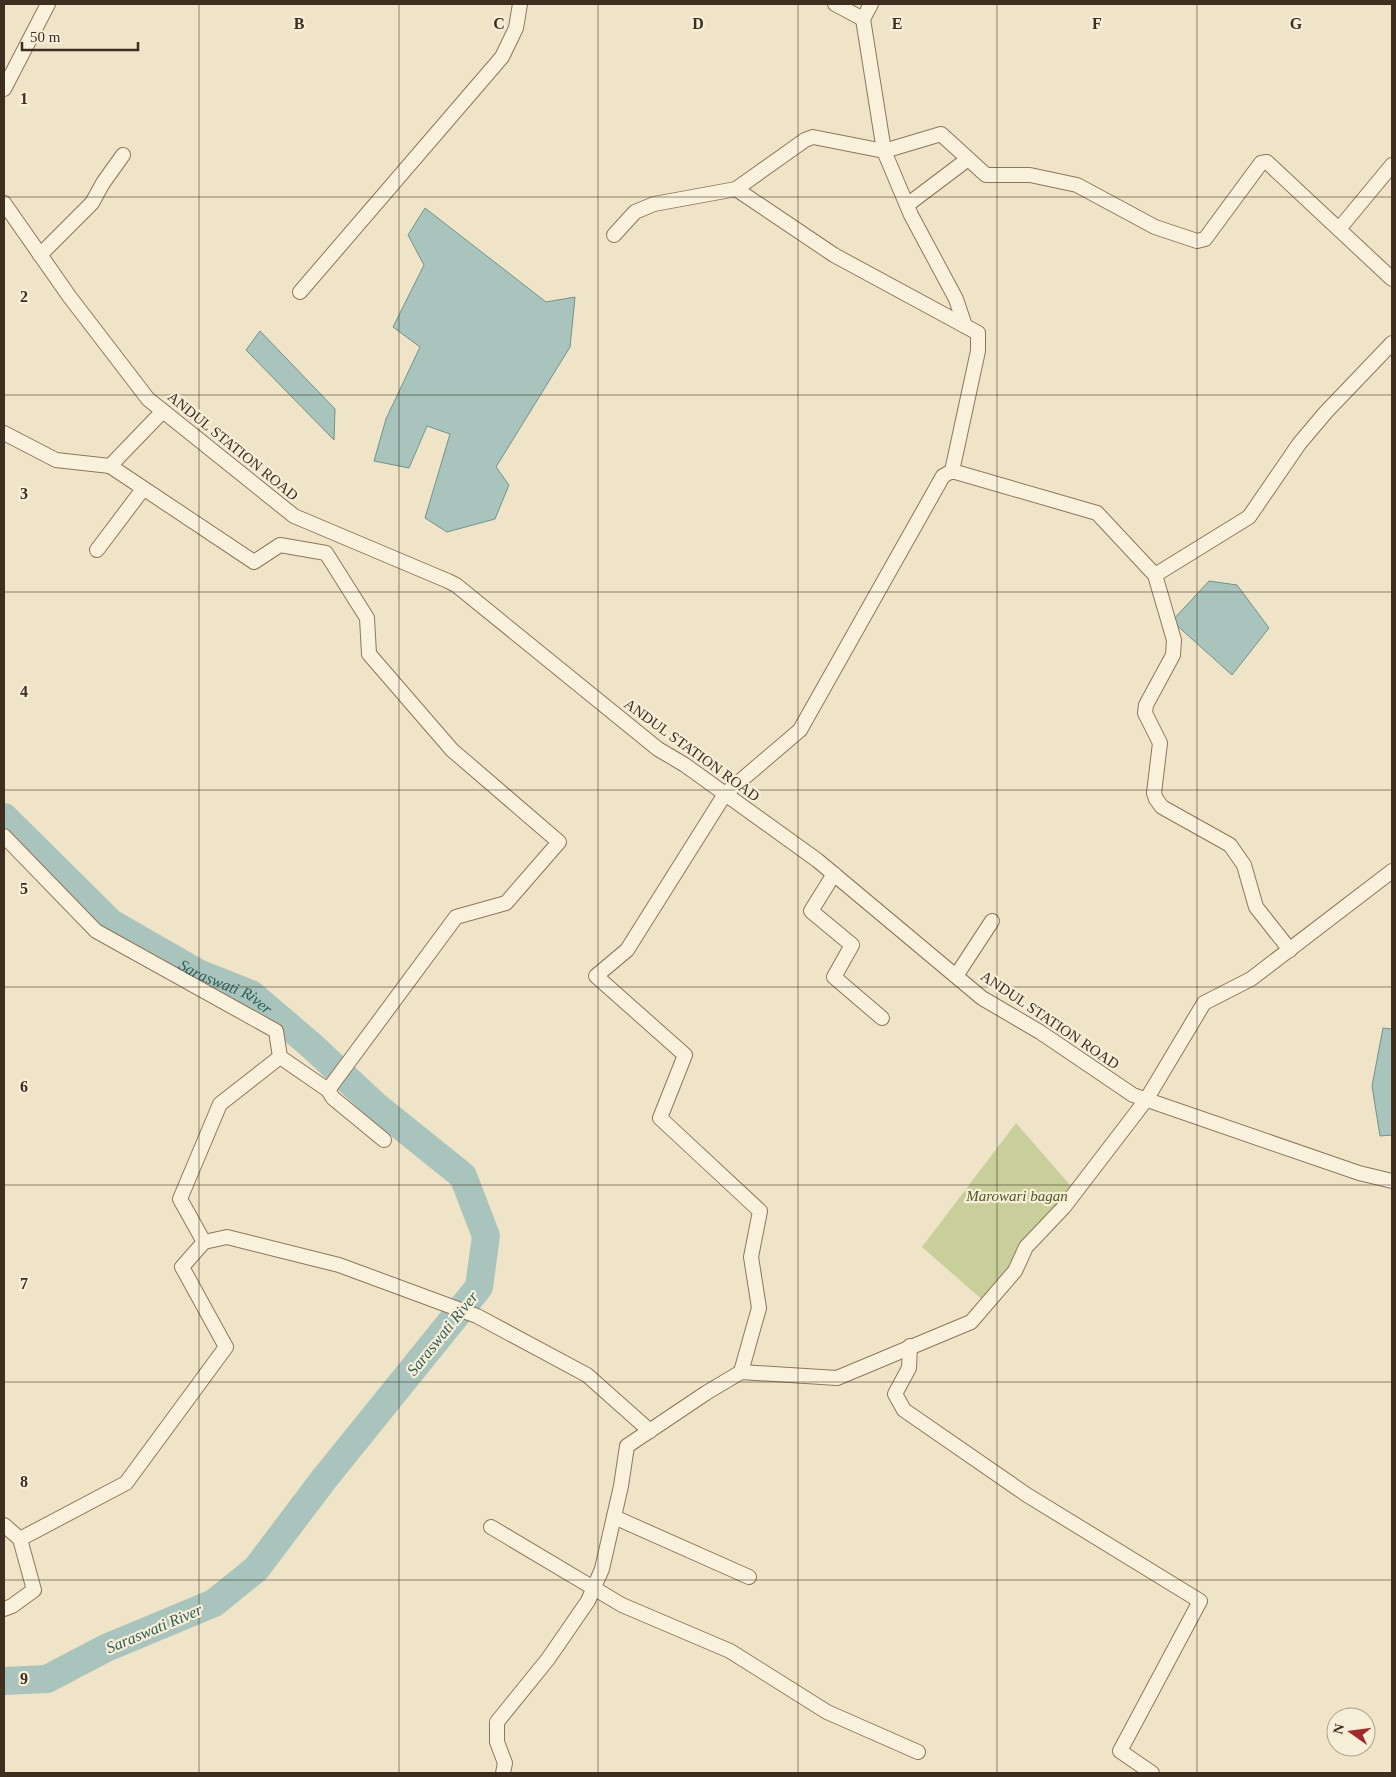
<svg xmlns="http://www.w3.org/2000/svg" width="1396" height="1777" viewBox="0 0 1396 1777" font-family="Georgia,serif">
<style>
.green{fill:#c9cf9b}
.water{fill:#a9c4bc;stroke:#6f938a}
.lines{fill:none;stroke-linecap:round;stroke-linejoin:round}
.river{stroke:#a9c4bc;stroke-width:28}
.minor-casing{stroke:#8d765c;stroke-width:16}
.minor{stroke:#faf1dc;stroke-width:14}
.grid{fill:none;stroke:#3d2e20;stroke-width:1;stroke-opacity:0.55}
.labels{text-anchor:middle;stroke-width:4.5;stroke-linejoin:round;paint-order:stroke}
.street-label{font-size:15px;fill:#3d2e20;stroke:#f7eed8}
.park-label{font-size:15px;font-style:italic;fill:#4d5a26;stroke:#f7eed8}
.water-label{font-size:16px;font-style:italic;fill:#2f5d5a;stroke:#f7eed8}
.grid-label{font-size:16px;text-anchor:middle;font-weight:bold;fill:#3d2e20;stroke:#f7eed8;stroke-width:4.5;stroke-linejoin:round;paint-order:stroke}
</style>
<rect width="100%" height="100%" fill="#f0e4c8"/>
<polygon class="green" points="1016,1123 1076,1192 986,1303 922,1247"/>
<g class="water">
<polygon points="425,208 546,302 575,297 570,347 496,467 509,485 495,519 447,532 425,518 450,434 427,426 409,468 374,461 386,419 420,347 393,327 424,265 408,235"/>
<polygon points="260,331 335,409 334,440 246,350"/>
<polygon points="1209,581 1237,585 1269,628 1232,675 1172,621"/>
<polygon points="1383,1028 1392,1029 1392,1135 1380,1136 1372,1086"/>
</g>
<g class="lines">
<path class="river" id="s1" d="M4,817L111,923L198,973L251,994L312,1046L376,1106L463,1176L486,1236L479,1287L324,1479L256,1569L214,1603L106,1648L47,1679L4,1681"/>
<g class="minor-casing">
<g id="minor">
<polyline points="835,4 863,19"/>
<polyline points="871,4 863,19 884,151 911,215 956,299 965,326"/>
<polyline points="4,89 48,4"/>
<polyline points="736,189 834,255 978,333 978,351 952,471"/>
<polyline points="4,203 69,296 148,399 294,516 448,581 456,585 658,749 685,765 817,860 982,998 1040,1032 1133,1095 1359,1173 1392,1181"/>
<polyline points="907,205 968,159"/>
<polyline points="1339,229 1392,165"/>
<polyline points="614,235 635,212 654,204 736,189 805,140 813,137 884,151 941,134 986,175 1030,175 1077,185 1155,227 1197,241 1205,239 1261,163 1267,162 1392,279"/>
<polyline points="40,255 92,203 103,183 123,155"/>
<polyline points="300,292 502,57 516,28 520,4"/>
<polyline points="4,433 56,460 110,466"/>
<polyline points="97,550 143,489"/>
<polyline points="1155,575 1249,517 1299,444 1326,412 1392,343"/>
<polyline points="4,836 96,931 276,1031 280,1057"/>
<polyline points="834,874 811,911 852,945 834,977 882,1018"/>
<polyline points="956,976 992,921"/>
<polyline points="328,1090 333,1098 384,1140"/>
<polyline points="204,1242 227,1237 339,1265 477,1316 587,1375 650,1431"/>
<polyline points="910,1346 909,1368 895,1394 904,1410 1027,1495 1200,1601 1120,1751 1152,1773"/>
<polyline points="741,1372 759,1308 751,1257 760,1211 660,1118 685,1055 596,976 627,950 725,794 800,730 943,476 952,471 1097,513 1155,575 1174,640 1173,655 1146,705 1145,713 1160,743 1154,793 1156,799 1162,807 1230,845 1244,865 1256,907 1290,950"/>
<polyline points="614,1517 749,1577"/>
<polyline points="4,1525 20,1539 34,1590 12,1606 4,1609"/>
<polyline points="491,1527 622,1605 730,1651 827,1712 918,1752"/>
<polyline points="20,1539 126,1483 226,1347 182,1267 204,1242 180,1199 220,1104 280,1057 328,1090 456,917 506,903 559,842 452,750 369,654 367,618 326,553 280,545 254,562 110,466 163,411"/>
<polyline points="503,1773 505,1763 497,1742 497,1722 548,1659 588,1601 602,1569 621,1486 627,1446 706,1393 741,1372 837,1378 971,1322 1015,1271 1026,1247 1064,1207 1146,1100 1204,1003 1251,979 1392,871"/>
</g>
</g>
<use href="#minor" class="minor"/>
</g>
<path class="grid" d="M199,4V1773M399,4V1773M598,4V1773M798,4V1773M997,4V1773M1197,4V1773M4,197H1392M4,395H1392M4,592H1392M4,790H1392M4,987H1392M4,1185H1392M4,1382H1392M4,1580H1392"/>
<g class="labels">
<g class="street-label">
<text transform="translate(233 446) rotate(39)" y="5">ANDUL STATION ROAD</text>
<text transform="translate(692 750) rotate(36)" y="5">ANDUL STATION ROAD</text>
<text transform="translate(1050 1020) rotate(34)" y="5">ANDUL STATION ROAD</text>
</g>
<g class="park-label">
<text x="1017" y="1201">Marowari bagan</text>
</g>
<g class="water-label">
<text dy="6" stroke="none"><textPath href="#s1" startOffset="282">Saraswati River</textPath></text>
<text transform="translate(442 1333) rotate(-51)" y="6">Saraswati River</text>
<text transform="translate(154 1628) rotate(-23)" y="6">Saraswati River</text>
</g>
</g>
<g class="grid-label">
<text x="299" y="29">B</text>
<text x="499" y="29">C</text>
<text x="698" y="29">D</text>
<text x="897" y="29">E</text>
<text x="1097" y="29">F</text>
<text x="1296" y="29">G</text>
<text x="24" y="104">1</text>
<text x="24" y="302">2</text>
<text x="24" y="499">3</text>
<text x="24" y="697">4</text>
<text x="24" y="894">5</text>
<text x="24" y="1092">6</text>
<text x="24" y="1289">7</text>
<text x="24" y="1487">8</text>
<text x="24" y="1684">9</text>
</g>
<rect width="1396" height="1777" fill="none" stroke="#3d2e20" stroke-width="10"/>
<g transform="translate(1351 1732) rotate(284)"><circle r="24" fill="#f7eed8" stroke="#ada18e"/>
<path d="M0-4L9 19L0 12L-9 19Z" fill="#9e2a2b"/>
<text y="-8" font-size="14" font-weight="bold" text-anchor="middle" fill="#3d2e20">N</text>
</g>
<path d="M22 42v8h116v-8" fill="none" stroke="#3d2e20" stroke-width="2.5"/>
<text x="30" y="42" font-size="15" fill="#3d2e20" stroke="#f7eed8" stroke-width="4" paint-order="stroke">50 m</text>
</svg>
